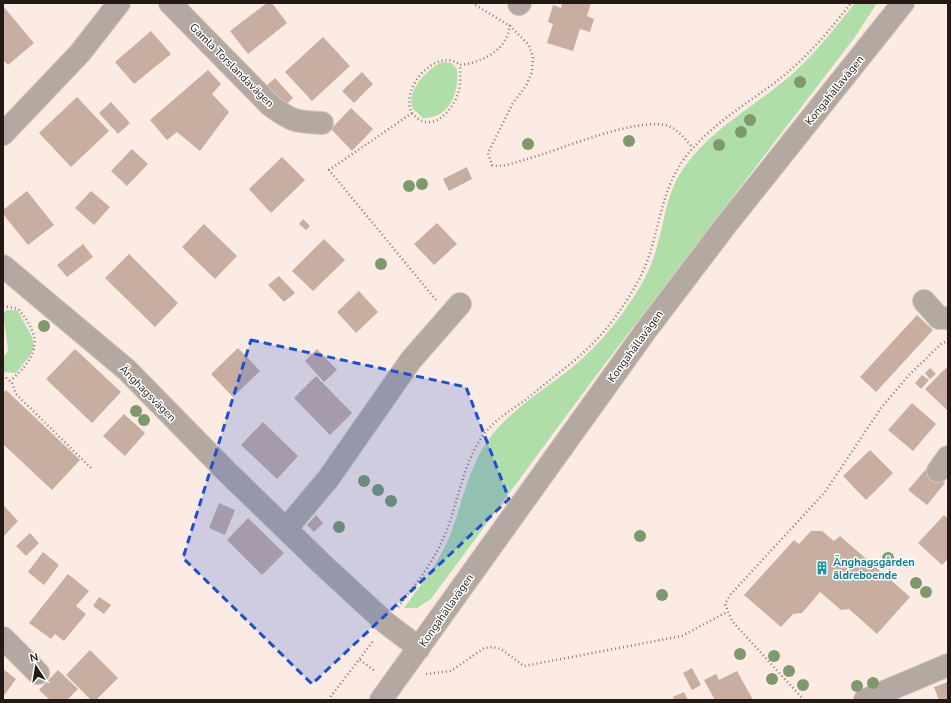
<svg xmlns="http://www.w3.org/2000/svg" width="951" height="703" viewBox="0 0 951 703" font-family="'Nunito Sans',sans-serif">
<style>
.green{fill:#b0dea9}
.building{fill:#c8aea0}
.lines{fill:none;stroke-linecap:round;stroke-linejoin:round}
.minor-casing{stroke:#d5c5bd;stroke-width:24}
.path{stroke:#897c75;stroke-width:2.5;stroke-dasharray:1 3;stroke-linecap:butt}
.minor{stroke:#b3a9a1;stroke-width:22}
.tree{fill:#7e9a6c}
.marked{fill:#1d4ed8;fill-opacity:0.2;stroke:#1d4ed8;stroke-width:3;stroke-dasharray:8 5;stroke-linejoin:round}
.labels{text-anchor:middle;stroke-width:3;stroke-linejoin:round;paint-order:stroke}
.street-label{font-size:11px;fill:#231a15;stroke:#fff}
.culture-label{font-size:11px;font-weight:bold;fill:#0d838f;stroke:#fff;text-anchor:start}
</style>
<rect width="100%" height="100%" fill="#fcebe2"/>
<g class="green">
<path d="M855,3H877L855,37L595,377L431,599L417,608H404C420,586 437,565 448,540C464,502 468,462 496,430C518,405 548,387 574,366C599,345 619,320 637,292C645,279 652,265 656,250C665,221 666,192 685,166C715,126 754,107 790,76C815,54 834,29 855,3Z"/>
<path d="M443,62L451,63L457,69C460,92 449,119 423,118L413,109C405,92 427,68 443,62Z"/>
<polygon points="7,310 16,310 19,313 32,337 34,347 31,354 16,373 3,372 3,356 7,353 8,350 3,313"/>
</g>
<g class="building">
<polygon points="267,3 272,3 287,23 248,54 230,31"/>
<polygon points="562,3 591,3 587,16 594,19 590,32 580,29 573,51 547,43 553,24 548,22 553,5 561,8"/>
<polygon points="3,6 34,43 8,65 3,60"/>
<polygon points="151,31 171,54 134,84 115,62"/>
<polygon points="323,37 350,66 312,101 285,72"/>
<polygon points="208,70 221,84 212,94 229,112 200,151 177,132 167,140 150,120"/>
<polygon points="362,72 373,84 354,103 342,91"/>
<polygon points="275,78 293,98 282,108 264,88"/>
<polygon points="77,97 109,131 71,167 39,133"/>
<polygon points="111,102 130,123 118,134 99,113"/>
<polygon points="351,108 373,129 352,151 331,129"/>
<polygon points="132,149 148,164 127,186 111,171"/>
<polygon points="282,157 305,180 271,213 249,189"/>
<polygon points="467,167 472,179 449,191 443,179"/>
<polygon points="27,191 54,225 28,245 3,214 3,210"/>
<polygon points="91,191 110,207 94,225 75,208"/>
<polygon points="303,219 310,226 306,230 299,224"/>
<polygon points="437,223 457,244 434,265 414,244"/>
<polygon points="204,224 237,256 215,279 182,247"/>
<polygon points="324,239 345,260 313,291 292,271"/>
<polygon points="83,244 93,257 67,277 57,265"/>
<polygon points="129,254 178,303 155,327 105,278"/>
<polygon points="279,276 295,293 284,302 268,285"/>
<polygon points="359,291 378,312 356,333 337,312"/>
<polygon points="917,315 933,330 876,392 860,377"/>
<polygon points="238,348 260,371 233,397 211,374"/>
<polygon points="75,349 121,392 92,423 46,379"/>
<polygon points="317,349 337,370 324,382 305,361"/>
<polygon points="930,368 936,374 930,379 925,373"/>
<polygon points="946,368 948,369 948,411 925,389"/>
<polygon points="922,375 929,380 921,389 915,383"/>
<polygon points="316,376 352,413 330,435 294,398"/>
<polygon points="6,390 80,460 52,490 3,444 3,393"/>
<polygon points="912,403 936,424 913,451 888,430"/>
<polygon points="124,414 145,433 125,456 103,436"/>
<polygon points="263,422 298,456 277,479 241,445"/>
<polygon points="870,450 893,473 866,500 843,476"/>
<polygon points="927,468 945,483 927,505 908,490"/>
<polygon points="219,503 235,510 225,535 209,528"/>
<polygon points="3,505 18,521 3,537"/>
<polygon points="316,515 323,523 314,532 307,525"/>
<polygon points="944,515 948,519 948,559 942,565 918,543"/>
<polygon points="248,518 284,553 262,575 227,540"/>
<polygon points="811,531 822,531 834,541 840,536 910,597 877,634 849,609 841,610 820,592 802,613 793,614 781,627 744,595 794,540 799,544"/>
<polygon points="30,533 39,543 26,556 16,546"/>
<polygon points="43,552 59,565 44,585 28,572"/>
<polygon points="68,574 89,591 76,606 86,614 64,641 55,634 51,639 29,623"/>
<polygon points="99,597 111,605 104,614 93,606"/>
<polygon points="90,650 118,678 96,700 91,700 66,675"/>
<polygon points="692,668 701,685 692,690 683,673"/>
<polygon points="3,669 16,679 3,697"/>
<polygon points="58,670 78,689 67,700 50,700 39,690"/>
<polygon points="737,671 753,700 715,700 704,680 716,674 719,680"/>
<polygon points="948,682 948,700 939,700 934,687"/>
<polygon points="684,692 688,700 674,700 673,697"/>
</g>
<g class="lines">
<g class="minor-casing">
<g id="minor">
<path d="M170,3L270,105C291,121 296,122 322,123"/>
<polyline points="519,4 520,3"/>
<polyline points="3,134 80,53 119,3"/>
<polyline points="3,266 127,370 225,470 323,565 386,623 419,648"/>
<polyline points="924,301 939,318 948,318"/>
<polyline points="938,471 948,457"/>
<polyline points="286,529 328,479 411,360 460,304"/>
<polyline points="3,638 38,673"/>
<polyline points="381,700 647,329 726,225 903,3"/>
<polyline points="865,700 948,665"/>
</g>
</g>
<g class="path">
<path d="M472,3L510,26L528,44L533,56L532,72L526,86L513,103L488,153L492,165C503,168 516,162 527,159C560,150 642,114 671,127C680,132 686,140 693,148"/>
<path d="M412,113C430,135 451,113 458,94C461,85 460,74 460,65"/>
<path d="M436,300L329,170L412,113C399,87 438,46 460,65C478,63 500,54 507,36C509,32 509,27 511,23"/>
<path d="M3,306L18,309C44,339 38,356 10,381"/>
<polyline points="3,375 12,383 16,394 93,470"/>
<path d="M398,607C417,583 435,560 446,532C459,499 463,463 484,434C496,418 514,409 529,397C548,381 568,367 586,350C605,333 623,308 636,285C660,245 656,198 684,159C710,124 749,103 782,77C808,56 831,29 851,3"/>
<polyline points="360,660 376,672"/>
<polyline points="426,674 451,671 484,648 492,647 501,649 524,666 682,636 727,612"/>
<polyline points="328,700 374,640"/>
<polyline points="804,700 732,621 725,604 730,595 825,492 881,408 909,375 941,344 948,341"/>
</g>
<use href="#minor" class="minor"/>
</g>
<g class="tree">
<circle cx="800" cy="82" r="6"/>
<circle cx="750" cy="120" r="6"/>
<circle cx="741" cy="132" r="6"/>
<circle cx="629" cy="141" r="6"/>
<circle cx="528" cy="144" r="6"/>
<circle cx="719" cy="145" r="6"/>
<circle cx="422" cy="184" r="6"/>
<circle cx="409" cy="186" r="6"/>
<circle cx="381" cy="264" r="6"/>
<circle cx="44" cy="326" r="6"/>
<circle cx="136" cy="411" r="6"/>
<circle cx="144" cy="420" r="6"/>
<circle cx="364" cy="481" r="6"/>
<circle cx="378" cy="490" r="6"/>
<circle cx="391" cy="501" r="6"/>
<circle cx="339" cy="527" r="6"/>
<circle cx="640" cy="536" r="6"/>
<circle cx="888" cy="558" r="6"/>
<circle cx="916" cy="583" r="6"/>
<circle cx="926" cy="592" r="6"/>
<circle cx="662" cy="595" r="6"/>
<circle cx="740" cy="654" r="6"/>
<circle cx="774" cy="656" r="6"/>
<circle cx="789" cy="671" r="6"/>
<circle cx="772" cy="679" r="6"/>
<circle cx="873" cy="683" r="6"/>
<circle cx="803" cy="685" r="6"/>
<circle cx="857" cy="686" r="6"/>
</g>
<path class="marked" d="M251,340L466,387L509,499L312,684L183,558Z"/>
<defs>
<g id="building-bare" transform="scale(1.08)"><path d="M-4-6H4V6H1V3H-1V6H-4ZM-2.5-4.3h1.7v1.8h-1.7ZM.8-4.3h1.7v1.8H.8ZM-2.5-1h1.7V.8h-1.7ZM.8-1h1.7V.8H.8Z" fill="#0f9aa8" stroke="#fff" stroke-width="2.5" paint-order="stroke"/></g>
</defs>
<g fill-rule="evenodd">
<use href="#building-bare" x="822" y="568"/>
</g>
<g class="labels">
<g class="street-label">
<text transform="translate(232 65) rotate(45)" y="4">Gamla Torslandavägen</text>
<text transform="translate(834 90) rotate(-51)" y="4">Kongahällavägen</text>
<text transform="translate(635 346) rotate(-54)" y="4">Kongahällavägen</text>
<text transform="translate(148 393) rotate(45)" y="4">Änghagsvägen</text>
<text transform="translate(446 610) rotate(-55)" y="4">Kongahällavägen</text>
</g>
<g class="culture-label">
<text x="833" y="566">Änghagsgården<tspan x="833" dy="13">äldreboende</tspan></text>
</g>
</g>
<rect width="951" height="703" fill="none" stroke="#231a15" stroke-width="8"/>
<g transform="translate(36 667) rotate(348)" stroke="#ffffff" stroke-width="3" paint-order="stroke">
<path d="M0-3L7 15L0 10L-7 15Z" fill="#231a15"/>
<text y="-6" font-size="11" font-weight="bold" text-anchor="middle" fill="#231a15">N</text>
</g>
</svg>
